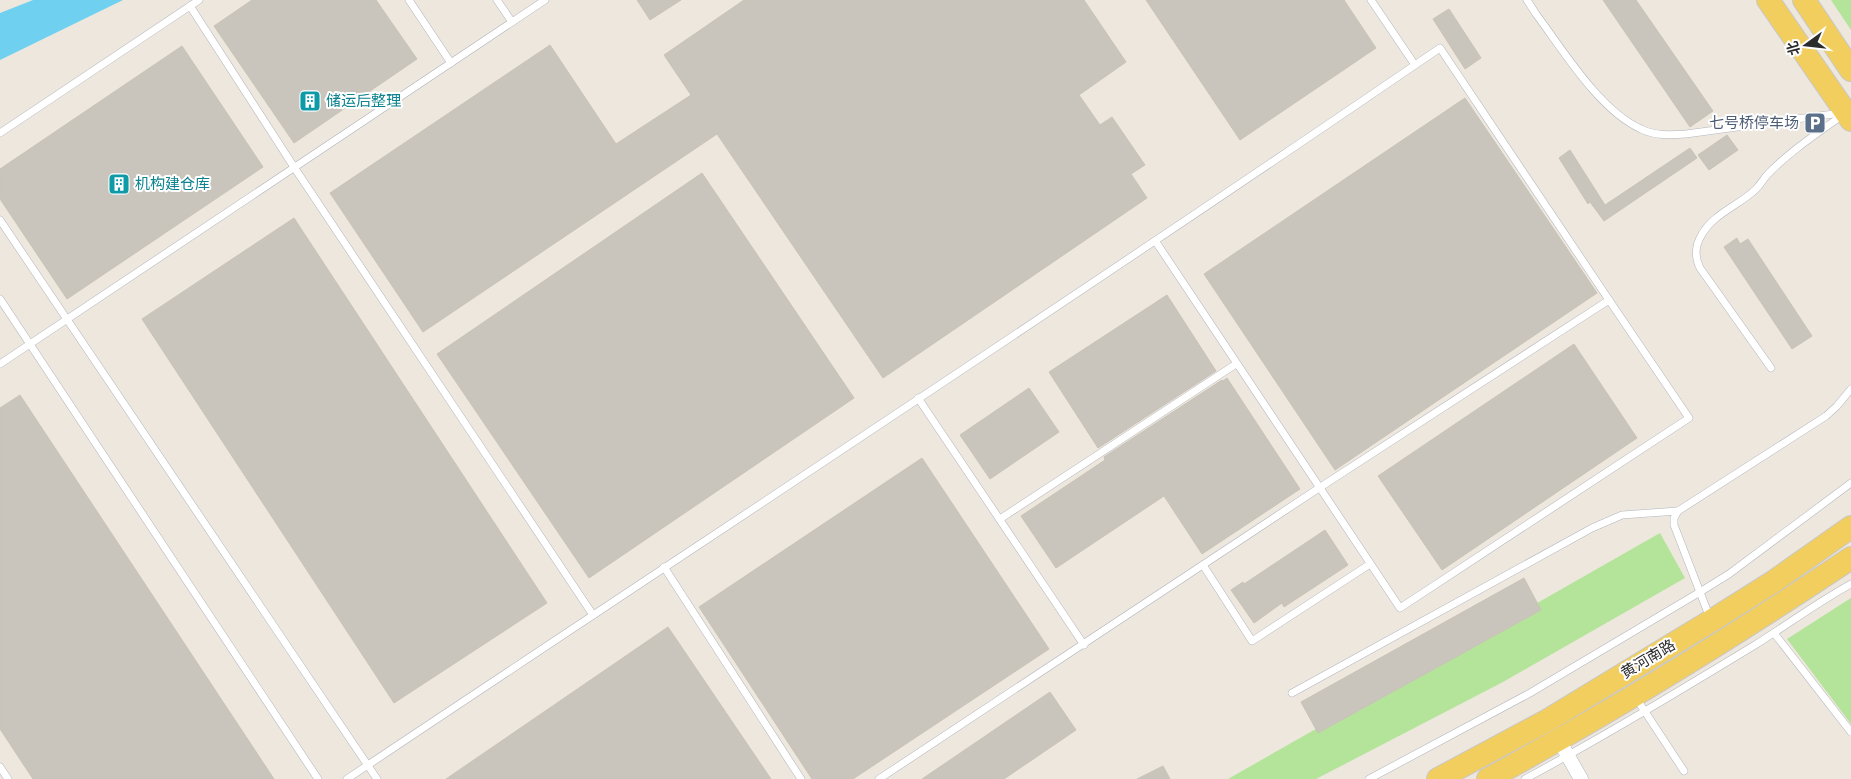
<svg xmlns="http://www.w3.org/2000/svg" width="1851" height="779" viewBox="0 0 1851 779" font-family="Montserrat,'Noto Sans SC',sans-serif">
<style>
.green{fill:#b4e49a}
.water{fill:#70d0f0}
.building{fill:#c9c5bc;stroke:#c9c3b7}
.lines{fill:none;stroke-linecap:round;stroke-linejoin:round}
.lane-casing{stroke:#b2b5bf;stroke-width:8}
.street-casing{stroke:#b2b5bf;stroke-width:15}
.primary-casing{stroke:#c8c8c8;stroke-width:24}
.lane{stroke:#fff;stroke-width:7}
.street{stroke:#fff;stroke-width:14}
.primary{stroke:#f2ce5e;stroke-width:22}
.labels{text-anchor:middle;stroke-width:4;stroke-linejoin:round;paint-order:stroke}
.culture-label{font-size:15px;fill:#0d838f;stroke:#fff;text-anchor:start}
.service-label{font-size:15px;fill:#4e5e75;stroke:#fff;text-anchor:end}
.street-label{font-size:15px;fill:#2c2c2c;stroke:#fff}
</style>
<rect width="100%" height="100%" fill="#ede7de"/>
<g class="green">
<polygon points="1831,0 1851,0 1851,30"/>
<polygon points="1660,533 1685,578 1503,682 1316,779 1228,779"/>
<polygon points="1851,598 1851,724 1787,639"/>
</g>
<polygon class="water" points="33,0 123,0 0,60 0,13"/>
<g class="building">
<polygon points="252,0 376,0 417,59 294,143 214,26"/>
<polygon points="637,0 681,0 650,20"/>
<polygon points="744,0 1084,0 1126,62 1079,95 1100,125 1112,117 1145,165 1131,174 1147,198 883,378 717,134 423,332 330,193 550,45 616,144 691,95 664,55"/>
<polygon points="1146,0 1344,0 1376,48 1240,140"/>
<polygon points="1603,0 1636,0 1713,111 1690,127"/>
<polygon points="1449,9 1481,58 1465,69 1433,19"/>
<polygon points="182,46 263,167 67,299 0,199 0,169"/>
<polygon points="1465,98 1597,293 1335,470 1204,274"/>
<polygon points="1727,135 1738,150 1709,170 1698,155"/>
<polygon points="1690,148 1697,158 1604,221 1590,202 1588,204 1559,158 1570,150 1605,205"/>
<polygon points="702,173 854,398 589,578 437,354"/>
<polygon points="294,218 547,603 394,703 142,319"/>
<polygon points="1737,238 1740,244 1748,239 1812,336 1792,349 1724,247"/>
<polygon points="1167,295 1216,371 1098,448 1049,372"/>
<polygon points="1574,344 1637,438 1442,570 1378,476"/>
<polygon points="1227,378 1300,489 1202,554 1164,496 1056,568 1021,516 1105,460 1104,457 1222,380 1223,381"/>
<polygon points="1029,388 1059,432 990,479 960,435"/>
<polygon points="20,395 274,779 33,779 0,729 0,408"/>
<polygon points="922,458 1049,649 853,779 812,779 699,607"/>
<polygon points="1325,530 1348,565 1284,607 1282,603 1254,623 1231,590 1243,582 1244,584"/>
<polygon points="1524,578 1541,610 1318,733 1301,702"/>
<polygon points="668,627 771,779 446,779"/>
<polygon points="1050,692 1076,730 1004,779 922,779"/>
<polygon points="1163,766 1170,779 1137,779"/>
</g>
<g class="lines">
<g class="lane-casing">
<g id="lane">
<polyline points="409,0 451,63"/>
<polyline points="497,0 512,22"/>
<path d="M1527,0L1536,14C1563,50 1599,110 1641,129C1655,136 1671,135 1686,134L1841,113"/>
<polyline points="190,6 294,167 593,615"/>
<polyline points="0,133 199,0"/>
<polyline points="0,220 377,779"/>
<polyline points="1156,242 1400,608 1689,418 1609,300"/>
<polyline points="0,299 318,779"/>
<polyline points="0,364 545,0"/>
<path d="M1771,368L1700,268C1695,258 1695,246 1701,236C1712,214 1740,205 1756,189C1761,184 1764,178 1768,174C1790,151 1818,133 1844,114"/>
<polyline points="918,398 1084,645"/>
<polyline points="1000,519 1236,364"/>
<polyline points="1203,565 1252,641 1370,564"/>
<polyline points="664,567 801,779"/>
<polyline points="1710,618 1674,525 1674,518 1678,511 1826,416 1837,406 1851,389"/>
<polyline points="1774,633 1851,732"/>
<polyline points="1292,693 1592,528 1622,515 1678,511"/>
<polyline points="1636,698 1684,771"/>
<polyline points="0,767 8,779"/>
<path d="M347,779C703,541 1061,307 1415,65L1371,0"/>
<polyline points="879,779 1319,488 1609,300 1440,48 1415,65"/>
<polyline points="1369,779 1530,693 1700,592 1729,574 1851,483"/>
<path d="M1525,779C1603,737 1679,691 1755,645C1787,625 1818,602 1851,584"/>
</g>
</g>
<g class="street-casing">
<polyline id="street" points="1559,740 1581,779"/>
</g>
<g class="primary-casing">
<g id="primary">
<polyline points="1768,0 1851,120"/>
<polyline points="1804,0 1851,70"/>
<polyline points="1438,779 1548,720 1711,621 1773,582 1851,527"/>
<path d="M1488,779C1613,711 1733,637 1851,558"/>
</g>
</g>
<use href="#lane" class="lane"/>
<use href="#street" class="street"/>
<use href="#primary" class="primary"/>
</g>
<defs>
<g id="building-square" transform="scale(1.125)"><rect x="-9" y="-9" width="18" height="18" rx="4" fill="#0f9aa8" stroke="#fff"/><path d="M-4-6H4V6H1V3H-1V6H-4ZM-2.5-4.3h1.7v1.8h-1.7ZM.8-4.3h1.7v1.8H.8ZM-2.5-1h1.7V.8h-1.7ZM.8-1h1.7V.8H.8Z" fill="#fff"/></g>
<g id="parking-square" transform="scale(1.125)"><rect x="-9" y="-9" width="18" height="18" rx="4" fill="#5c6f8a" stroke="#fff"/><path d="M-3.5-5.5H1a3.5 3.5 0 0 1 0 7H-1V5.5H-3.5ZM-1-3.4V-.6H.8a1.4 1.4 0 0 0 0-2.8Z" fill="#fff"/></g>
</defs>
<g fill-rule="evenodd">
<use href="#building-square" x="310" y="101"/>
<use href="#parking-square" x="1815" y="123"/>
<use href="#building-square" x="119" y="184"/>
</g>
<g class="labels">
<g class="culture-label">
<text x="326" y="106">储运后整理</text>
<text x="135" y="189">机构建仓库</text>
</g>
<g class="service-label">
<text x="1799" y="128">七号桥停车场</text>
</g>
<g class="street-label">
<text transform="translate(1648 659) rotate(-31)" y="5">黄河南路</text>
</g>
</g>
<g transform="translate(1806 45) rotate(255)" stroke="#ffffff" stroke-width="4" paint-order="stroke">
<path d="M0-4L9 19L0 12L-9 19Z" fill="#2c2c2c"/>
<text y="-8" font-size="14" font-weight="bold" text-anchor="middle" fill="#2c2c2c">北</text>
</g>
</svg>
